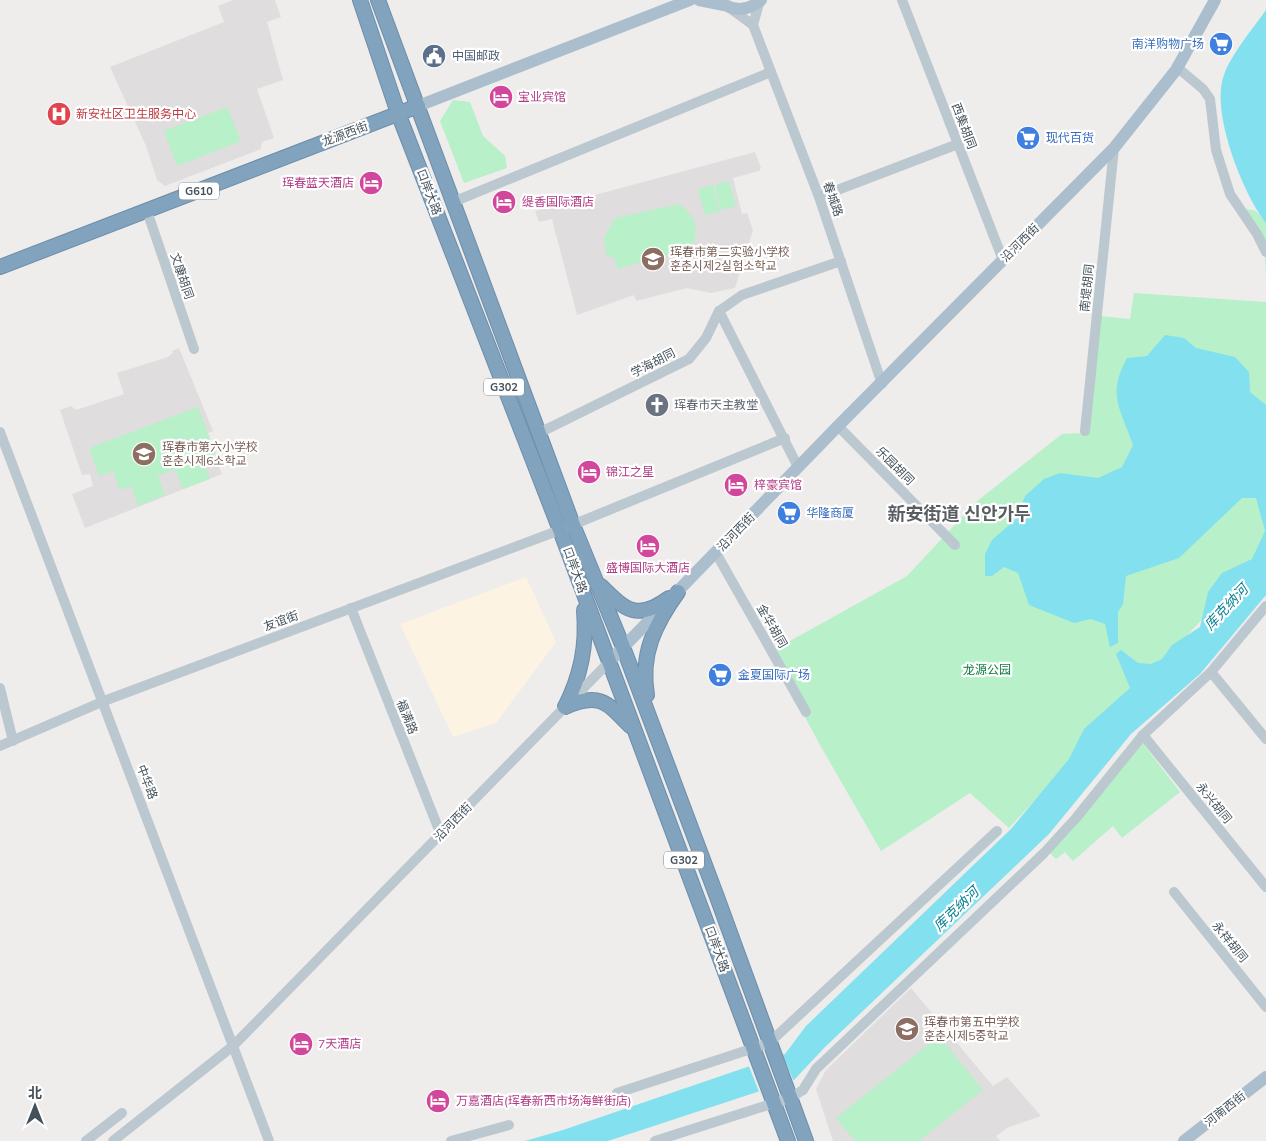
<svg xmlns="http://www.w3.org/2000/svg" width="1266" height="1141" viewBox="0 0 1266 1141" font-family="Mulish,'Noto Sans SC','Noto Sans KR',sans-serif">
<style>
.commercial{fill:#fcf3e3}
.education{fill:#e0ddde}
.green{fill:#b7f0c9}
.water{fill:#82e0ef}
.pier{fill:#efecec}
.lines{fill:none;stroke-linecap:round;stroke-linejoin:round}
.highway-casing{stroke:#6d8eaa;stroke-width:16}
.minor{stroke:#bcc8d0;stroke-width:10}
.major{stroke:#aabecd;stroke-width:12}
.highway{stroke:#81a3be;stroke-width:14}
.labels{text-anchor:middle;stroke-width:4.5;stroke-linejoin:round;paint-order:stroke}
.shield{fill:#fff;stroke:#7c858c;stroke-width:1}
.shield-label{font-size:11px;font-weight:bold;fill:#44515a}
.shop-label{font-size:12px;fill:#366cbe;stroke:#fff;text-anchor:start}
.service-label{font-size:12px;fill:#4e5e75;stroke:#fff;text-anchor:start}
.hotel-label{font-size:12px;fill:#b23c85;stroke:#fff;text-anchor:start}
.health-label{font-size:12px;fill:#be3a42;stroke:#fff;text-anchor:start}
.street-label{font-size:12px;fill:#44515a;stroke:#fff}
.education-label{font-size:12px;fill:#785e54;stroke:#fff;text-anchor:start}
.worship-label{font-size:12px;fill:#5b616d;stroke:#fff;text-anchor:start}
.park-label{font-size:12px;fill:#137e41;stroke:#fff}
.water-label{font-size:14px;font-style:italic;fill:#088094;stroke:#fff}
.district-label{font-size:18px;font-weight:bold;fill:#595d62;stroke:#fff}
</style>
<rect width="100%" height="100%" fill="#efecec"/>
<polygon class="commercial" points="526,577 556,642 496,723 453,737 400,624"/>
<g class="education">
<polygon points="233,0 275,0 281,17 267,22 283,80 257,89 274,138 262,142 261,149 165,186 157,180 146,146 110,67 224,22 218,6"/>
<polygon points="755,152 761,168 759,171 733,178 742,214 747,213 753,230 735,288 711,293 687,288 636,301 634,295 577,315 552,219 539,222 535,211"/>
<polygon points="179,348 213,431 205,434 222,474 85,528 72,494 93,486 90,474 82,475 60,410 71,406 76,410 124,394 117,373 168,357 173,353 172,351"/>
<polygon points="911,988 993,1086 1007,1077 1041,1116 1007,1128 996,1136 1000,1141 833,1141 816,1089 826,1070"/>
</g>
<g class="green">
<polygon points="453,100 470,102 483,136 505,156 507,168 464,183 440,121"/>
<polygon points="227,107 241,141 177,166 164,131"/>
<polygon points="729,181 736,206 721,210 715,185"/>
<polygon points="713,185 720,211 705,215 698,189"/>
<path d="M680,204C698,221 698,224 693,247L618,269L614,258L606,254L604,238L615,218Z"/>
<polygon points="1242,208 1256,211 1266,223 1266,275 1264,240"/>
<polygon points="1134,293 1266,302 1266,593 1244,574 1009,828 970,793 881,851 820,745 770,652 907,576 976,502 1062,434 1086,433 1100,316 1130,319"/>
<polygon points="198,407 216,454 202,459 210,479 183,489 175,469 158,476 165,495 138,506 131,486 120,490 113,471 99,476 89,448"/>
<polygon points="1141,741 1180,792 1122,838 1113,826 1073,861 1065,852 1056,859 1050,853"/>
<polygon points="939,1036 983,1090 919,1141 855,1141 836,1118"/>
</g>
<g class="water">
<path d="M1266,10V223C1243,194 1210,111 1224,75C1230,56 1254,27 1266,10Z"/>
<path d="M1165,335L1184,338L1196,348L1235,357L1249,372L1250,392L1266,405V595L1200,674L1131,734L1049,834L825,1047L794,1080L608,1141H525L563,1130L785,1054L806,1026L1011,829L1069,759L1084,729L1130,688L1116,654L1121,650L1138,663L1151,664L1162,659L1172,645L1200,627L1208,592L1222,573L1252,559L1265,531L1256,498H1242L1179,558L1126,576L1123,604L1118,612V643L1110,647L1105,624L1091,619L1074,623L1029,605L1018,573L1004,567L992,576H985V554L992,540L1017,518L1025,496L1044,479L1060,473L1098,478L1122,467L1133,445C1120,408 1107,395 1127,358L1147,356Z"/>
</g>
<polygon class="pier" points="782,1053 794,1082 760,1094 748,1064"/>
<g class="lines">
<g class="highway-casing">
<g id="highway">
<polyline points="360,0 398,113 560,530 788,1141"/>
<polyline points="378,0 573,525 623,647 717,897 806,1141"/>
<polyline points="0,267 418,106"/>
<path d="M601,586C626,611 638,621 669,598"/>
<path d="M647,695C640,654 655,624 678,592"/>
<path d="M565,707C581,675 587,646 584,610"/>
<path d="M565,707C599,692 607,702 630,726"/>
</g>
</g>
<g class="minor">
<polyline points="902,0 1003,260"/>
<polyline points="731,9 753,25 819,197 882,384"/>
<polyline points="753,25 760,0"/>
<polyline points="1178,68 1203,89 1210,99 1216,150 1230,194 1257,234 1266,252"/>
<polyline points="819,197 958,144"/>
<polyline points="453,202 771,72"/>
<polyline points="147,211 194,349"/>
<polyline points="719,311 798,467"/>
<polyline points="838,426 955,545"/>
<polyline points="1085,431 1114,148"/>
<polyline points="0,432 269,1141"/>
<polyline points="539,433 689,359 706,338 719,311 742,295 841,261"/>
<polyline points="716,553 806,712"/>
<polyline points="351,608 441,835"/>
<polyline points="1211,672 1266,739"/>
<polyline points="0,688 13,741"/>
<polyline points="1143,735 1266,887"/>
<polyline points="0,746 104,701 560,530 785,438"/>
<polyline points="1174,892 1266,1007"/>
<polyline points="617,1093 769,1043 997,831"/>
<polyline points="86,1141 122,1113"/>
<polyline points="113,1141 233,1046 609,662"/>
<polyline points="451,1141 509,1125"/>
<polyline points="655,1141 790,1098 803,1090 816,1069 1044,853 1076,818 1143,735 1211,672 1266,606"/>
</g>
<g class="major">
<polyline points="699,0 724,5"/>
<path d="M718,0C732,12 747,12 761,0"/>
<polyline points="418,106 690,0"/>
<polyline points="609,662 838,426 1114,148 1176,70 1215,0"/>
<polyline points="1184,1141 1266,1077"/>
</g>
<use href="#highway" class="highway"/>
</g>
<defs>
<g id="supermarket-disc" transform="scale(1.25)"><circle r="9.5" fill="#3f7fe0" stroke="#fff"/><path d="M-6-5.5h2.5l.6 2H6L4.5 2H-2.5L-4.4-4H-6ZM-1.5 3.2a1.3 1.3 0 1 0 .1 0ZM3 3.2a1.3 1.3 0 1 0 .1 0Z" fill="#fff"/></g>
<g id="civic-disc" transform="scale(1.25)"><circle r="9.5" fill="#5c6f8a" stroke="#fff"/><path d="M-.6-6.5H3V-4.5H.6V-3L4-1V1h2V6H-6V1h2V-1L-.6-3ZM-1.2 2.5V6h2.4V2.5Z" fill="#fff"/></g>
<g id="hotel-disc" transform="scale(1.25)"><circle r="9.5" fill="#d1479c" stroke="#fff"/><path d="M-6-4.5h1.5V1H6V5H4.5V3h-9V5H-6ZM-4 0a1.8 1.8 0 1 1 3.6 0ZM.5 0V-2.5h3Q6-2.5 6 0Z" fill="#fff"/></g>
<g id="hospital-disc" transform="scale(1.25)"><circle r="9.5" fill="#e0444e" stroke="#fff"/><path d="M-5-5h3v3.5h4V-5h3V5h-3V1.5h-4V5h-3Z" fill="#fff"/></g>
<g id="school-disc" transform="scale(1.25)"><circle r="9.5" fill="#8d6e63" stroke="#fff"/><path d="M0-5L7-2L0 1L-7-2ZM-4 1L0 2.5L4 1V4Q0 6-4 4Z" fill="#fff"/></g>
<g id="church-disc" transform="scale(1.25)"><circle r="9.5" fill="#6b7280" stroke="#fff"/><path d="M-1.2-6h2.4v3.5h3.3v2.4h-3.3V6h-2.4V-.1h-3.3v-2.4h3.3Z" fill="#fff"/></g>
</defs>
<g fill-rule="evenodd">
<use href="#supermarket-disc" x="1221" y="44"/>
<use href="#civic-disc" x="434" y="56"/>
<use href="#hotel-disc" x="501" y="97"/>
<use href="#hospital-disc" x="59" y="114"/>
<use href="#supermarket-disc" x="1028" y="138"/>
<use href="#hotel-disc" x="371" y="183"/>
<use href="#hotel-disc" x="504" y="202"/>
<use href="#school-disc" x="653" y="259"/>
<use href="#church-disc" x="657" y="405"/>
<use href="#school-disc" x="144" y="454"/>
<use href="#hotel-disc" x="589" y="472"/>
<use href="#hotel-disc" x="736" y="485"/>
<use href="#supermarket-disc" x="789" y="513"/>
<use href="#hotel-disc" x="648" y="546"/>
<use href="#supermarket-disc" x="720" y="675"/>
<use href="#school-disc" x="907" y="1029"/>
<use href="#hotel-disc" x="301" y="1044"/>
<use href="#hotel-disc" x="438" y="1101"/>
</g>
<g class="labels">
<g class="shield">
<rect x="179" y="182.5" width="40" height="17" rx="4"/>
<rect x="484" y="378.5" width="40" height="17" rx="4"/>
<rect x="664" y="851.5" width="40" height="17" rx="4"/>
</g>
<g class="shield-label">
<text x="199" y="195">G610</text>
<text x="504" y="391">G302</text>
<text x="684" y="864">G302</text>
</g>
<g class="shop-label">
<text x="1204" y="48" text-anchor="end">南洋购物广场</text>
<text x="1046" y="142">现代百货</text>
<text x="806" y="517">华隆商厦</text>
<text x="738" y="679">金夏国际广场</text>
</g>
<g class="service-label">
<text x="452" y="60">中国邮政</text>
</g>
<g class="hotel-label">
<text x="518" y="101">宝业宾馆</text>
<text x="354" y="187" text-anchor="end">珲春蓝天酒店</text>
<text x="522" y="206">缇香国际酒店</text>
<text x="606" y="476">锦江之星</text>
<text x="754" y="489">梓豪宾馆</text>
<text x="648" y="572" text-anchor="middle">盛博国际大酒店</text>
<text x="318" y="1048">7天酒店</text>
<text x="456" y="1105">万嘉酒店(珲春新西市场海鲜街店)</text>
</g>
<g class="health-label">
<text x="76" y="118">新安社区卫生服务中心</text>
</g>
<g class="street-label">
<text transform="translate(964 126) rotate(69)" y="4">西集胡同</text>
<text transform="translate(345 134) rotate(-21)" y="4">龙源西街</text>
<text transform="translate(429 192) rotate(69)" y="4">口岸大路</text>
<text transform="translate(833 199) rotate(71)" y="4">春城路</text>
<text transform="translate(1020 243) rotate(-45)" y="4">沿河西街</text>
<text transform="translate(182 276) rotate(71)" y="4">文康胡同</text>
<text transform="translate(1087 288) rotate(-84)" y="4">南堤胡同</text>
<text transform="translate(653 363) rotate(-27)" y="4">学海胡同</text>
<text transform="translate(895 466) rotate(45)" y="4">乐园胡同</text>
<text transform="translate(736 532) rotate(-46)" y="4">沿河西街</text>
<text transform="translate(575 570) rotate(70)" y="4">口岸大路</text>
<text transform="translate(281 621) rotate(-20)" y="4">友谊街</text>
<text transform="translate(772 626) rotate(60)" y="4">金华胡同</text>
<text transform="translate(407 717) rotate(68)" y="4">福满路</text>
<text transform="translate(147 782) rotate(69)" y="4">中华路</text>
<text transform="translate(1214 803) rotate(51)" y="4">永兴胡同</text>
<text transform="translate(453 822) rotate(-46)" y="4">沿河西街</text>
<text transform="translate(1230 942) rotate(51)" y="4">永祥胡同</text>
<text transform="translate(717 949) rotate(70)" y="4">口岸大路</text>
<text transform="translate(1225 1109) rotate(-38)" y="4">河南西街</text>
</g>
<g class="education-label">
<text x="670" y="256">珲春市第二实验小学校<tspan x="670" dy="14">훈춘시제2실험소학교</tspan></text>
<text x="162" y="451">珲春市第六小学校<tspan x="162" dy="14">훈춘시제6소학교</tspan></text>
<text x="924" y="1026">珲春市第五中学校<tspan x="924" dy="14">훈춘시제5중학교</tspan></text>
</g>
<g class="worship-label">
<text x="674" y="409">珲春市天主教堂</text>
</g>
<g class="park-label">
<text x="987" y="674">龙源公园</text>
</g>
<g class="water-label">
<text transform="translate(1226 607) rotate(-47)" y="5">库克纳河</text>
<text transform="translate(956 909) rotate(-44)" y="5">库克纳河</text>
</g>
<g class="district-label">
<text x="959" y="520">新安街道 신안가두</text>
</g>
</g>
<g transform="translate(35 1106)" stroke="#ffffff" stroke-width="4" paint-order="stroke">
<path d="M0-4L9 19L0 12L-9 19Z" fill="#44515a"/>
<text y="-8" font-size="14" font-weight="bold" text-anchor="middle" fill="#44515a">北</text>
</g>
</svg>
